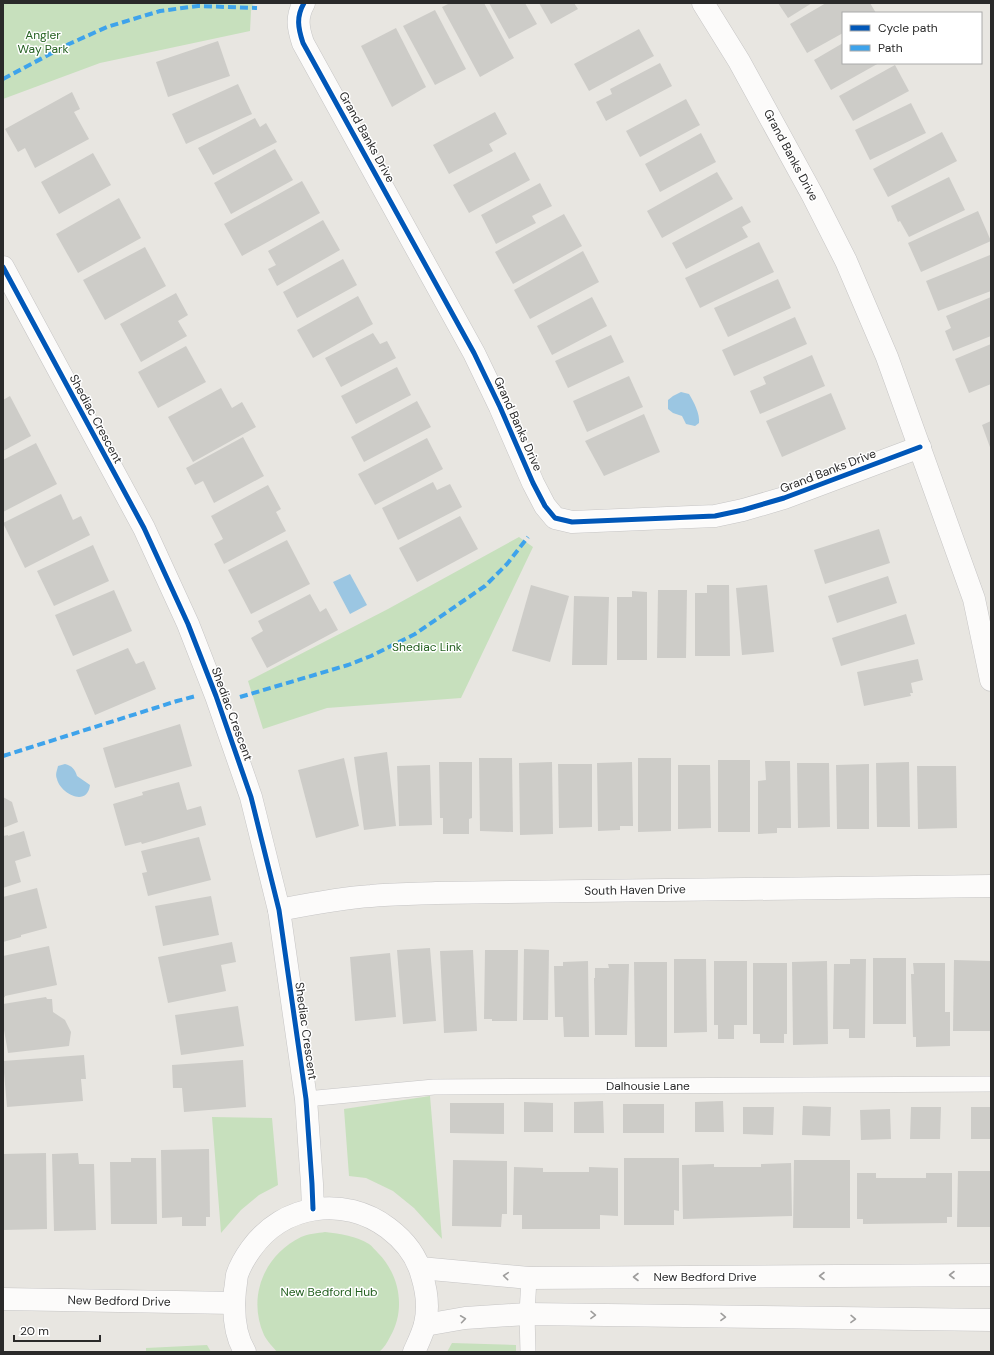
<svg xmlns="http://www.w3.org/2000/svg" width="994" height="1355" viewBox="0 0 994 1355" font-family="'DM Sans',sans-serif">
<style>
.green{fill:#c7e0bd}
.water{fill:#9bc6e2}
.building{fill:#cdccc8}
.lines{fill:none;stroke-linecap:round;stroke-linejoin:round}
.lane-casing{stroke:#c6c5c5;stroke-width:16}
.street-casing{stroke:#c6c5c5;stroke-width:23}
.lane{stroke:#fcfbfa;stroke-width:15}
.street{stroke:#fcfbfa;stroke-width:22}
.quiet{stroke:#3ea3eb;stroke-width:4;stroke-dasharray:8 4;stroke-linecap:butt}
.cycleway-casing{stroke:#fff;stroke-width:8}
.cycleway{stroke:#0057b8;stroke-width:5}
.oneway{stroke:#9e9d9c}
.labels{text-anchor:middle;stroke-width:3;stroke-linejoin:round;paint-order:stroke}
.park-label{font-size:12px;fill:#256121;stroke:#fff}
.street-label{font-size:12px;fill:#2a2a2a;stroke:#fff}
</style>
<rect width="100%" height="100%" fill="#e8e6e1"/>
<g class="green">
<polygon points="3,3 253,3 251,11 250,31 100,63 3,99"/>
<polygon points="519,537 533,547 461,698 327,708 263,729 248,681 388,609"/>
<polygon points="430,1096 442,1239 414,1208 393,1191 366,1178 349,1176 344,1109"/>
<polygon points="212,1117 272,1118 278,1185 259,1195 241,1210 221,1233"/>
<path d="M325,1232C341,1234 356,1236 369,1244C372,1246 375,1250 378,1253C400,1275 406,1310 390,1337C387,1343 384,1348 379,1352H277C273,1347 267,1341 264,1335C247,1297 264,1255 301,1237C308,1234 318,1233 325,1232Z"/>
<polygon points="452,1343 516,1345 516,1352 447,1352"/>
<polygon points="207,1345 211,1352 146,1352 146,1348"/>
</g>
<g class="water">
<path d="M681,392L689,394C694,402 700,414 699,423L695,426L686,424L682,416L673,413L668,409V400L673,396Z"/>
<polygon points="350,574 367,605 350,614 333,582"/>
<path d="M65,764C72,766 75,769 77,776L90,785C87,808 60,793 57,779C55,774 57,771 58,766Z"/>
</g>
<g class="building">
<polygon points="450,3 484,3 514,58 480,77 442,7"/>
<polygon points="489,3 525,3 537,24 509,39"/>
<polygon points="539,3 574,3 578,9 551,24"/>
<polygon points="778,3 812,3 788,18"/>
<polygon points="826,3 870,3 876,13 843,13 843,33 807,53 790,24"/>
<polygon points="435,10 466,69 435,85 403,26"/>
<polygon points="396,28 426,87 392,107 361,46"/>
<polygon points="639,29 654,56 589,91 574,64"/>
<polygon points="218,41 230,76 168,97 156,62"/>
<polygon points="843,43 843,63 879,63 831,90 814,60"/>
<polygon points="660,63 672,86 606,121 596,102 612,94 610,89"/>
<polygon points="895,65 909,91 853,121 839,96"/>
<polygon points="238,84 252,114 186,144 172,114"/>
<polygon points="72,92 80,109 74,112 89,139 35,168 25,148 18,152 5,129"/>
<polygon points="686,99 700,125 640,157 626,131"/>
<polygon points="911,103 926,133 870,160 855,130"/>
<polygon points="495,112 507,134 489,144 493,151 449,174 433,145"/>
<polygon points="255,118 260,127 266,123 277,142 213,175 198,148"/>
<polygon points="942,132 957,161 888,197 873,169"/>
<polygon points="701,133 716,162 660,192 645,164"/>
<polygon points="275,149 293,180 231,214 214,183"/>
<polygon points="515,152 530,180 469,213 453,185"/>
<polygon points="93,153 111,185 59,214 41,182"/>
<polygon points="717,172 733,199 662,238 647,211"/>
<polygon points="949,177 965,210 909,237 900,221 898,222 891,206"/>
<polygon points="302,181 320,213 242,256 224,224"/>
<polygon points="540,183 552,206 532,216 536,223 496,244 481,215"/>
<polygon points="119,198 141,238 78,273 56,234"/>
<polygon points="742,206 751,222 742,227 748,237 686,269 672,243"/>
<polygon points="978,211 991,241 921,272 908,243"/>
<polygon points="564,214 582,246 513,284 495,252"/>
<polygon points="323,220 340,250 277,286 268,269 276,265 268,251"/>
<polygon points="759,242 774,272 700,308 685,278"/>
<polygon points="145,247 166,286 105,320 83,280"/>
<polygon points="583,251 599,282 530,319 514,290"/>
<polygon points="990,255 991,291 938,311 926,281"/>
<polygon points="343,259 357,285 297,318 283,292"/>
<polygon points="778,279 791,308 728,337 714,308"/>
<polygon points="176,293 188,315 178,321 187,336 141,362 120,324"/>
<polygon points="358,296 373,324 313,358 297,330"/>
<polygon points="592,297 607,326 552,355 537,326"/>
<polygon points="991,297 991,336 953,351 945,331 951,328 946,316"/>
<polygon points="795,317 807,344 734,376 722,350"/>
<polygon points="373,333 380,344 387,341 396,358 341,387 325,358"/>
<polygon points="611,335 624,362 568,388 555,361"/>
<polygon points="991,344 991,384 969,393 955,359"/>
<polygon points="186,346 206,382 158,408 138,372"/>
<polygon points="812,355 825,386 760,414 750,391 766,384 763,377"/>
<polygon points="397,367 411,395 356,424 341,396"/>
<polygon points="629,376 643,407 587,432 573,401"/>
<polygon points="221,388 232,408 242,402 256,427 193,462 168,417"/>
<polygon points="831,393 846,429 782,457 766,421"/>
<polygon points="10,396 31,436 3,451 3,400"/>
<polygon points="417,401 431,427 364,462 351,437"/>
<polygon points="644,414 660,452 604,476 585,441"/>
<polygon points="991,421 991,450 982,425"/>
<polygon points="243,437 264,476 214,503 203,481 195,485 186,468"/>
<polygon points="427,438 443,469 375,505 358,474"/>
<polygon points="36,443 57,484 3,512 3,460"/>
<polygon points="433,482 437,490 450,484 462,507 398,540 382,508"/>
<polygon points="268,485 281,509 276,512 286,531 224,564 214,544 223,539 211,516"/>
<polygon points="61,494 73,520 81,516 90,535 25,568 3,523"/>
<polygon points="460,516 478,549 417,582 399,548"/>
<polygon points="879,529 890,563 825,584 814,550"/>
<polygon points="287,540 310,584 251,614 228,570"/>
<polygon points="93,545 109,581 54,606 37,571"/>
<polygon points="888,576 897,603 837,623 828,596"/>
<polygon points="531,585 569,596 550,662 512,651"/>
<polygon points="707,585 729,585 730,656 695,656 695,593 707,593"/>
<polygon points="767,585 774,652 742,655 736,588"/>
<polygon points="114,590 132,631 73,656 55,615"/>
<polygon points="658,590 687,590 686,658 657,658"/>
<polygon points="632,591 647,592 647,660 617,660 617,597 632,597"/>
<polygon points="310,594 320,612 326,608 338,630 267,668 251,638 263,631 258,621"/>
<polygon points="574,596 609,597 607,665 572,665"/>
<polygon points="906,614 915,644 841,666 832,638"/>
<polygon points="128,648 136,664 144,661 156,689 95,715 76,670"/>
<polygon points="918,659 923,680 911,683 913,693 910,693 911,696 864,706 857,672"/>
<polygon points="180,724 192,766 115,788 103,748"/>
<polygon points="387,752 396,826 364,830 354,757"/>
<polygon points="344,758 359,826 316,838 298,770"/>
<polygon points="479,758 512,758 513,832 480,831"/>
<polygon points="638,758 671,758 671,831 638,832"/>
<rect x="718" y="760" width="32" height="72"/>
<polygon points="765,761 790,761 791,828 777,828 777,833 758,834 758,781 766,780"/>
<polygon points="439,762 472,762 472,818 469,819 469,834 443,834 443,818 440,818"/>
<polygon points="552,762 553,834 520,835 519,763"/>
<polygon points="632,762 633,826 620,826 620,830 598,831 597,763"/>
<polygon points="909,762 910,827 877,827 876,763"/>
<polygon points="797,763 829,763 830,827 798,828"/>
<polygon points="558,764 592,764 592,827 559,828"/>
<polygon points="869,764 869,829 837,829 836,765"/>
<polygon points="430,765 432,825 399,826 397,766"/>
<polygon points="678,765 710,765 711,828 678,829"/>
<polygon points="917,766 956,766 957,828 918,829"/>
<polygon points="179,782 187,810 201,806 206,825 142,844 141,842 125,846 113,804 143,795 142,792"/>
<polygon points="3,797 12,802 18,822 3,828"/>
<polygon points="24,831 31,856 15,861 21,882 3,888 3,836 8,835 8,836"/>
<polygon points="199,837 211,880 148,896 142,873 147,872 141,851"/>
<polygon points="37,888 47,928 21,935 21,937 3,942 3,897"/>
<polygon points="211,896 219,935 163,946 155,906"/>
<polygon points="232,942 236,962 221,965 226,991 168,1003 158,957"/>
<polygon points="49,946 57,985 5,996 5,997 3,998 3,956"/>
<polygon points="430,948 436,1021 403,1024 397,950"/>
<polygon points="524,949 549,950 548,1020 523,1020"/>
<polygon points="473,950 477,1031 444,1033 440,951"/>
<polygon points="485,950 518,950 517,1021 492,1021 492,1019 484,1019"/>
<polygon points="390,953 396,1017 355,1021 350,957"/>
<rect x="873" y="958" width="33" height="66"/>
<polygon points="674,959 706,959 707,1032 674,1033"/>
<polygon points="850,959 866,959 865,1038 849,1038 849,1029 833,1029 834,964 850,964"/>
<polygon points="954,960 991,961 991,1031 953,1031"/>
<polygon points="588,961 589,1037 564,1037 563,1017 555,1017 554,966 563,966 563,962"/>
<polygon points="714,961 747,961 747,1025 734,1025 734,1039 718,1039 718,1025 714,1025"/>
<polygon points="827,961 828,1044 793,1045 792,962"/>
<polygon points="634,962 667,962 667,1047 635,1047"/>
<polygon points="753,963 787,963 787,1034 784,1034 784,1043 760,1043 760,1034 753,1034"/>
<polygon points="913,963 945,963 945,1012 950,1012 950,1046 916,1047 916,1037 913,1037 911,974 914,974"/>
<polygon points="608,964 629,964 627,1035 595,1035 594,978 595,978 595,968 609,968"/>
<polygon points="46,997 47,999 52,999 53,1012 65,1020 71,1032 69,1046 8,1053 4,1030 3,1030 3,1004"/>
<polygon points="238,1006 244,1046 181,1055 175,1015"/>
<polygon points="84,1055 86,1079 81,1079 83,1101 7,1107 3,1061"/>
<polygon points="243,1060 246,1107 184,1112 182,1088 173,1088 172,1065"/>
<polygon points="603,1101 604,1133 574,1133 574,1102"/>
<polygon points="723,1101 724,1132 695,1132 695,1102"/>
<polygon points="524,1102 553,1103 553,1132 524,1132"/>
<polygon points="450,1103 504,1103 504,1134 450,1133"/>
<rect x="623" y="1104" width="41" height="29"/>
<polygon points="803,1106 831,1107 830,1136 802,1135"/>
<polygon points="743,1107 774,1107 773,1135 743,1134"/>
<polygon points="911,1107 941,1107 940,1139 910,1139"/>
<rect x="971" y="1107" width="20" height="32"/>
<polygon points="890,1109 891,1139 861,1140 860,1110"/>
<polygon points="209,1149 210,1217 206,1217 206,1226 182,1226 182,1217 162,1218 161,1150"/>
<polygon points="46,1153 47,1229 3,1230 3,1154"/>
<polygon points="78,1153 79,1164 94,1164 96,1230 54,1231 52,1154"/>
<polygon points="131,1158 156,1158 157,1224 111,1224 110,1162 131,1162"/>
<polygon points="624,1158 679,1158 679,1211 674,1210 674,1225 624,1225"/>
<polygon points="453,1160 507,1161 507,1214 502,1214 501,1227 452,1226"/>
<polygon points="794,1160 850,1160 850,1228 793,1228"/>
<polygon points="791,1163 792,1216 683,1219 682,1165 714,1164 714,1167 761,1167 761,1164"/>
<polygon points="514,1167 543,1168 543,1172 589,1172 589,1167 618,1168 618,1216 600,1215 600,1229 522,1229 522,1215 513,1215"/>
<polygon points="958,1171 991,1171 991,1227 957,1227"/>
<polygon points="857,1173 876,1173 876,1178 926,1178 926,1173 952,1173 952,1217 947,1217 947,1223 863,1224 863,1219 857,1219"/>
</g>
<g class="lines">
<g class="lane-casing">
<g id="lane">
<polyline points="306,1099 434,1087 991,1084"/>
<polyline points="528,1352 527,1314 529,1278"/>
</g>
</g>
<g class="street-casing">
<g id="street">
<path d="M304,3C296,17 298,28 303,43L474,353L500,407L533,483L545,506L555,518L572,522L715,516L743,510L784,498L920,447"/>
<polyline points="703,3 739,61 813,196 846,261 887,357 974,599 991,680"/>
<polyline points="3,267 144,528 188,624 216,696 251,797 279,910 306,1099 312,1184 313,1209"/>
<path d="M279,910C310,904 340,898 371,896C392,894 414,894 436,893L991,886"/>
<polyline points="420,1268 529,1278 991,1275"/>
<polyline points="3,1299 234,1303"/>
<polyline points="425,1325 465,1318 527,1314 991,1320"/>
<path d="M245,1352C234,1334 233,1311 235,1290C236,1286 236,1280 237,1275C240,1266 246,1256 251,1249C283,1204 344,1195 388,1228C404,1240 417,1256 422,1276C427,1292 429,1307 425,1324C423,1333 418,1343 414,1352"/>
</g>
</g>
<use href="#lane" class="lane"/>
<use href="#street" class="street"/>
<g class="quiet">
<polyline points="3,79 69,44 107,27 160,11 198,6 257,8"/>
<polyline points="240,697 348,665 371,656 415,634 485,586 507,564 528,537"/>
<polyline points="3,756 177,701 196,696"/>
</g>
<g class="cycleway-casing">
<g id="cycleway">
<path d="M304,3C296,17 298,28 303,43L474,353L500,407L533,483L545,506L555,518L572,522L715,516L743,510L784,498L920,447"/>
<polyline points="3,267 144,528 188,624 216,696 251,797 279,910 306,1099 312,1184 313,1209"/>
</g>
</g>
<use href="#cycleway" class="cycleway"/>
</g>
<defs><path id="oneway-chevron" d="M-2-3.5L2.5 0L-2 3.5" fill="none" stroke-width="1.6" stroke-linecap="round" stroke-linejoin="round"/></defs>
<g class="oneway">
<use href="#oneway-chevron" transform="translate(952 1275) rotate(180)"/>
<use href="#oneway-chevron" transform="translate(506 1276) rotate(-175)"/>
<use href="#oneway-chevron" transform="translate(822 1276) rotate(180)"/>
<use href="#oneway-chevron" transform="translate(636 1277) rotate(180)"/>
<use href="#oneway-chevron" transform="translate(593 1315) rotate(1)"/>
<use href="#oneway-chevron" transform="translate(723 1317) rotate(1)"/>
<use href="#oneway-chevron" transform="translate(463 1319) rotate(-8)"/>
<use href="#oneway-chevron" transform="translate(853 1319) rotate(1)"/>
</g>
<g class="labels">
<g class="park-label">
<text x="43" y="39">Angler<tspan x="43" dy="14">Way Park</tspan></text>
<text x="427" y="651">Shediac Link</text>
<text x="329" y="1296">New Bedford Hub</text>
</g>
<g class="street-label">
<text transform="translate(367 137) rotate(61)" y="4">Grand Banks Drive</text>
<text transform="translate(791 155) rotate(62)" y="4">Grand Banks Drive</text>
<text transform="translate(96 419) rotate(62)" y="4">Shediac Crescent</text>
<text transform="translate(518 424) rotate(66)" y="4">Grand Banks Drive</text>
<text transform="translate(828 471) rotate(-21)" y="4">Grand Banks Drive</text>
<text transform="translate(232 714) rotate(70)" y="4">Shediac Crescent</text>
<text transform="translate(635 890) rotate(-1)" y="4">South Haven Drive</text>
<text transform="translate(306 1031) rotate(82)" y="4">Shediac Crescent</text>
<text x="648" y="1090">Dalhousie Lane</text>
<text x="705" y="1281">New Bedford Drive</text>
<text transform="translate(119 1301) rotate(1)" y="4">New Bedford Drive</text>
</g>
</g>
<rect width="994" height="1355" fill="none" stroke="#2a2a2a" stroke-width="8"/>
<rect x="842" y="12" width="140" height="52" fill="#ffffff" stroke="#aaaaaa"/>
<rect x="850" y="25" width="20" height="6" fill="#0057b8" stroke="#aaaaaa"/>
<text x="878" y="32" font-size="12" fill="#2a2a2a">Cycle path</text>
<rect x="850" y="45" width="20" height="6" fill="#3ea3eb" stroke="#aaaaaa"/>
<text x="878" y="52" font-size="12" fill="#2a2a2a">Path</text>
<path d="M14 1335v6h86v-6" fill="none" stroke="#2a2a2a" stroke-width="2"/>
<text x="20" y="1335" font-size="12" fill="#2a2a2a" stroke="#ffffff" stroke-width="3" paint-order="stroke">20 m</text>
</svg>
